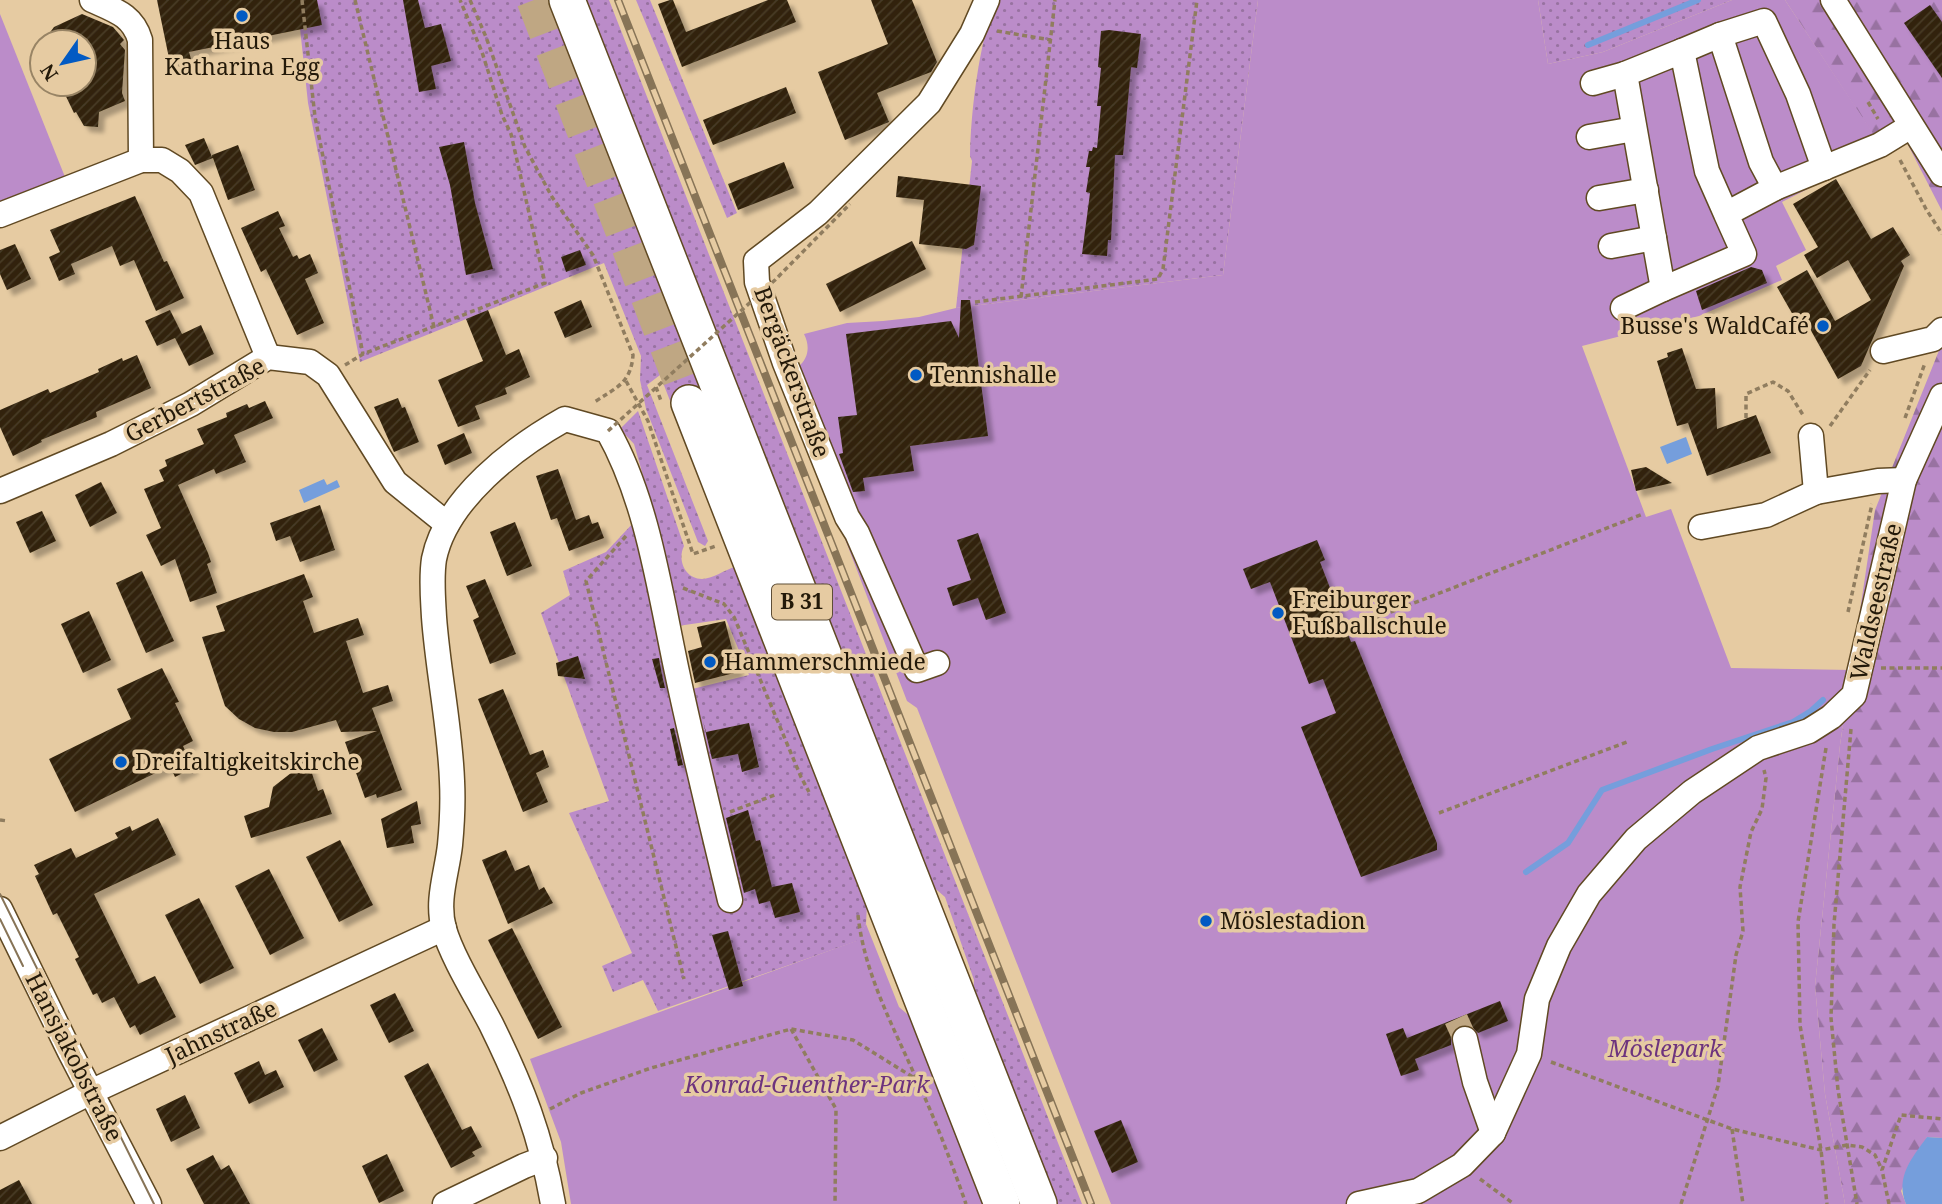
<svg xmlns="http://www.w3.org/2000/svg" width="1942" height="1204" viewBox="0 0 1942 1204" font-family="'Noto Serif',serif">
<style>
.grass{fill:url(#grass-dots)}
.forest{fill:url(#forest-firs)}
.park{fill:#bb8cc9}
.water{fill:#759edc}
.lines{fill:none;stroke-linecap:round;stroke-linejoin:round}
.stream{stroke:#759edc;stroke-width:6}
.building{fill:url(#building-hatch);filter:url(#shadow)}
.minor-tunnel{stroke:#bfa783;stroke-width:24;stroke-dasharray:24 12;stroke-linecap:butt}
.highway-tunnel{stroke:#bfa783;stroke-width:35;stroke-dasharray:35 18;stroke-linecap:butt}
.minor-casing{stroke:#604923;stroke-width:27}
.highway-casing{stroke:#604923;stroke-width:38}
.path{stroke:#907d5f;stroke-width:3.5;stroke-dasharray:5 3.5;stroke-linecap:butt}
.minor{stroke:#fff;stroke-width:24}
.highway{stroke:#fff;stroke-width:35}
.tram{stroke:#877457;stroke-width:2}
.rail-casing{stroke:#877457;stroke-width:8}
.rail{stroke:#e6cba2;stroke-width:5;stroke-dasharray:16;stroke-linecap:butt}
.path-bridge{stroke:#907d5f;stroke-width:3.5;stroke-dasharray:5 3.5;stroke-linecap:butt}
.poi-dot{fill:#025ac3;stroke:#e6cba2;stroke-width:2.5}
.labels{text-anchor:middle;stroke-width:7;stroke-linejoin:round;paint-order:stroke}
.shield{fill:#e6cba2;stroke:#5e4e37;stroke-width:2}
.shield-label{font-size:21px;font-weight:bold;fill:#231909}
.poi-label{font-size:23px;fill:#231909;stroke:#e6cba2;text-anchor:start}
.street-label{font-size:23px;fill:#231909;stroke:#e6cba2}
.park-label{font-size:23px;font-style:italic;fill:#6d337e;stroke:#e6cba2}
</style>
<defs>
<pattern id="grass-dots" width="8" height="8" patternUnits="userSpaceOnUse" patternTransform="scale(1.75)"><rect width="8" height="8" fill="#bb8cc9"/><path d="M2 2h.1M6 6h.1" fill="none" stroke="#9872a1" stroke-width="1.8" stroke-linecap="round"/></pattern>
<pattern id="forest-firs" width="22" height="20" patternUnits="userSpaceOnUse" patternTransform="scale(1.75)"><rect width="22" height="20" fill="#bb8cc9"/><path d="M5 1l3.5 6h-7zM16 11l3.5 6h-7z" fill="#9872a1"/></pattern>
<pattern id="building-hatch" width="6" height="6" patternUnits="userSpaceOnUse" patternTransform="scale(1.75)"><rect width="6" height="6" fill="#32240e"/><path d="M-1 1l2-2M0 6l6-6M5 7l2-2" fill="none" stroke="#473a27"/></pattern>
<filter id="shadow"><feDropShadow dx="6" dy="6" stdDeviation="2" flood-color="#0004"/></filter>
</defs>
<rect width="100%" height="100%" fill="#e6cba2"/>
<g class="grass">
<polygon points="297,0 554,0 1026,1204 1020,1204 704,397 674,411 660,375 647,385 708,541 705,546 698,542 646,409 640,380 641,356 604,263 360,362 308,103"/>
<polygon points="581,0 609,0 1082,1204 1055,1204 973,997 974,980 945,897 931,885"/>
<polygon points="636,0 650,0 737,213 727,218"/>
<path d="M995,0H1258L1223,275L956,308L972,161L970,156C971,108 979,46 995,0Z"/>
<polygon points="1538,0 1732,0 1603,52 1548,64"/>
<path d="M638,411L684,546C677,560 685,579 702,579C712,579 725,570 734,567L867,904L866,924L857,941L658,1011L643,980L613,992L602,966L632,953L569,813L609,801L541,613L570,595L563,571L606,552L635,521L676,693L749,675L726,619L671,627L655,549L661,538L634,444L620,429Z"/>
</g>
<g class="forest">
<polygon points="1785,0 1942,0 1942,211 1905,139 1880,145"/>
<polygon points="1942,343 1942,1138 1927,1137 1901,1191 1906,1204 1845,1204 1825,1094 1815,986 1840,745 1875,510"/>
</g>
<g class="park">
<path d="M1258,0H1538L1548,64L1603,52L1732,0H1785L1884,150L1782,202L1806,250L1776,266L1782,280L1699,316L1582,346L1646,517L1671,509L1731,668L1851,670L1840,745L1815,986L1825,1094L1845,1204H1111L917,708L907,701L842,531L798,367C809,358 810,346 804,334L847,323L883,321L919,317L956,308L1223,275Z"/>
<polygon points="0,14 65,177 0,202"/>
<polygon points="866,924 899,1007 914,1020 986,1204 571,1204 561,1142 530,1059 856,941"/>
</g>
<g class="water">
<polygon points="1686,437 1692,454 1667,464 1660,447"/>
<polygon points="324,479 327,485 337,480 340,487 304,503 299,490"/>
<path d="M1927,1137L1942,1138V1204H1906C1895,1177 1912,1158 1927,1137Z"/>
</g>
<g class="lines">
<g class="stream">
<polyline points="1588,45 1698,0"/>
<polyline points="1526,872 1568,843 1602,790 1712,749 1793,722 1811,711 1823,700"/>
</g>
</g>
<g class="building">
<polygon points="157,0 317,0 322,25 189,52 191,59 170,63"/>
<polygon points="403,0 418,0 425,28 441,24 451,61 431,66 436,89 419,92"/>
<polygon points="670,0 673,0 686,32 768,0 787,0 796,22 682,67 658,4"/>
<polygon points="871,0 912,0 937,62 931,72 877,93 889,122 845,140 818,72 888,44"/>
<polygon points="1930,5 1942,22 1942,78 1904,23"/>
<polygon points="82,14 113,27 124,40 120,44 125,50 122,93 125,101 99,112 98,127 84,126 76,112 74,113 60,84 84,84 84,42 43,42 54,27"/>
<polygon points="1109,30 1141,34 1137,68 1131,67 1123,155 1115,155 1111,240 1108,240 1107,256 1082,254 1090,193 1086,192 1090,167 1086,167 1089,151 1092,151 1093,147 1097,148 1101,106 1097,106 1101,68 1098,67 1101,31"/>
<polygon points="786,87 796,113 713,145 703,120"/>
<polygon points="204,138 212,157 212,155 238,145 255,190 228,200 213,158 195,165 185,145"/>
<polygon points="464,142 475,203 493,269 466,275 450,185 439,147"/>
<polygon points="784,162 794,188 738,210 728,184"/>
<polygon points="898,176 981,186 974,245 966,249 919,244 924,200 896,197"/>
<polygon points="1836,179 1871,239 1893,227 1910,255 1901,261 1904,266 1861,366 1838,379 1804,318 1797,322 1777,287 1807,270 1835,321 1871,300 1848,260 1817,278 1804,255 1818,247 1793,204"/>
<polygon points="135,196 164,262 167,261 184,298 156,311 134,260 120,266 112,246 71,264 75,274 59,281 49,257 60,252 50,230"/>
<polygon points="278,211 285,226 279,228 293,257 297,255 299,259 310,254 318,273 305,279 324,323 297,335 266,269 261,272 241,228"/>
<polygon points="912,241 926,269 840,312 826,284"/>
<polygon points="15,244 31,279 7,290 0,274 0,250"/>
<polygon points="580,250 586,265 566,272 561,257"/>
<polygon points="1751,267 1762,270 1767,283 1702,310 1696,291"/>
<polygon points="581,300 592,327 565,338 554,312"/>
<polygon points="961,300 970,300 988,436 910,446 914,471 863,478 865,491 853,492 839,454 843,453 838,417 857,415 846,334 951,321 959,338"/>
<polygon points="170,310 182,334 201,325 214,354 189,366 175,338 157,346 145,321"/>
<polygon points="488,310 506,355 519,349 530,377 505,388 507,394 475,406 480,419 458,427 438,380 483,361 466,319"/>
<polygon points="1682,348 1696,389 1715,388 1717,429 1756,415 1771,453 1707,476 1688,423 1677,426 1657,361 1668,357 1667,353"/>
<polygon points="137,355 151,388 96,412 97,417 41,440 42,442 13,456 0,427 0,410 48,389 50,393 99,372 98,369 122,358 123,361"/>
<polygon points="398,398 402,408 405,407 419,442 394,452 374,407"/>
<polygon points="265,401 273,418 234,435 246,462 216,474 214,469 178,485 208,553 211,562 207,564 217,593 190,602 175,559 161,566 146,535 161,528 144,489 164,481 159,470 167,466 165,460 204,444 197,429 227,417 226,413 247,404 249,408"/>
<polygon points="464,433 472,453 445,465 437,445"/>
<polygon points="1646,467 1672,483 1636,491 1631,470"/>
<polygon points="558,469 576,520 589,515 592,524 598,522 604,538 569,551 557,518 551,520 536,476"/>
<polygon points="101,482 117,513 90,527 75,495"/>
<polygon points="320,505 335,550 300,562 290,536 276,541 270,523"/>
<polygon points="42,511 56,541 30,553 16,522"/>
<polygon points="515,522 532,566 507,576 490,532"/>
<polygon points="978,533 1006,613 986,620 978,598 953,606 947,588 971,580 957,540"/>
<polygon points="1317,540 1325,560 1320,562 1351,642 1355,641 1437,843 1437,850 1361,877 1301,727 1336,713 1323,679 1309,684 1270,582 1251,589 1243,569"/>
<polygon points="142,571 174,641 146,653 116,583"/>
<polygon points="304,574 313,597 303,601 314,633 358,618 364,635 346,641 363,693 388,685 393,701 372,708 402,790 377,798 376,794 365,798 345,742 377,731 341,732 336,720 292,732 274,732 255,728 239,719 225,706 202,637 225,631 216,606"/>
<polygon points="485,579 516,654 490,664 473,620 479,617 466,586"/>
<polygon points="89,611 111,660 83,673 61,624"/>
<polygon points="725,621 738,672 695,683 688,651 702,647 697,627"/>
<polygon points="578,656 585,679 558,676 556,663"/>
<polygon points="659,658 662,675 665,688 660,688 652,659"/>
<polygon points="162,668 179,702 175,703 193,741 183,746 193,768 175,777 170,766 75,812 49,759 131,719 117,689"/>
<polygon points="503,689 530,755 543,750 549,767 536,773 548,802 523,812 478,699"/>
<polygon points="703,721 706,732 749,723 759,767 742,772 738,754 712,759"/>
<polygon points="674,728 683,765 678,766 670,729"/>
<polygon points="306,756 318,791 323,789 332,814 251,838 244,816 269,807 273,787 291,773 288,762"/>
<polygon points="417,801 421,824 411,826 414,843 387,848 381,819"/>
<polygon points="748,810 756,841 760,840 772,887 792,883 800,912 775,918 770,901 759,904 755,889 744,893 726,818"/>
<polygon points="158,818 176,855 94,894 138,984 155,976 176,1017 140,1035 135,1025 130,1028 114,997 102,1003 97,993 93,995 75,959 79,957 57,913 53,915 35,876 39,874 34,865 71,848 76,858 118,838 115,833 130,826 132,831"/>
<polygon points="340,840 373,905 339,922 306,857"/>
<polygon points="506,850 515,871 529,865 539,890 544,887 553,903 508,924 482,860"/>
<polygon points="269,869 304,938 270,955 235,886"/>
<polygon points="199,898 234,968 200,984 165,915"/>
<polygon points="512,928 562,1027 538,1039 488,940"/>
<polygon points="728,931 743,986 729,990 712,935"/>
<polygon points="395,993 414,1031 389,1043 370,1005"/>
<polygon points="1500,1001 1508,1021 1478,1033 1470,1025 1461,1025 1451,1034 1451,1045 1415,1059 1419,1070 1401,1076 1386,1034 1403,1028 1407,1038"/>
<polygon points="322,1028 338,1060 314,1072 298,1040"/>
<polygon points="259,1061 265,1075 276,1070 284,1087 249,1104 234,1073"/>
<polygon points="428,1063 462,1130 471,1126 482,1147 472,1152 475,1156 451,1168 404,1076"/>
<polygon points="185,1095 200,1128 171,1142 156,1109"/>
<polygon points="1121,1120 1138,1162 1112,1173 1094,1131"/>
<polygon points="387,1154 404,1191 379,1203 362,1166"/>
<polygon points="213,1155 221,1170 229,1165 250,1204 204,1204 186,1169"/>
<polygon points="19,1180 32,1204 0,1204 0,1190"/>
</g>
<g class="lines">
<polyline class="minor-tunnel" points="1456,1019 1465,1039"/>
<polyline class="highway-tunnel" points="534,0 689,403"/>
<g class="minor-casing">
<g id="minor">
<path d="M92,0C114,10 133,15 140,40L141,160"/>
<polyline points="1833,0 1942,174"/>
<polyline points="1720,35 1764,21 1798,94 1824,168"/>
<polyline points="1682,51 1720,35 1761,162 1775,188"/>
<polyline points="1593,83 1625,74"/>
<polyline points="1589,137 1634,129"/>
<polyline points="1599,198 1646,190"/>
<polyline points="1726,214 1707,171 1682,51 1625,74 1663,289 1744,254 1726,214 1775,188 1880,145 1911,126"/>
<polyline points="0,215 141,160 162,160 180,171 201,193 268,357"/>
<polyline points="1611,246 1654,238"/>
<polyline points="1623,308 1663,289"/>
<polyline points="1883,351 1933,339 1942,330"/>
<polyline points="1811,436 1816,492"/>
<polyline points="0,491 111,444 191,404 268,357 310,362 328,375 395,482 447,524"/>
<polyline points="1701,527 1766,515 1816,492 1878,481 1904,480"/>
<polyline points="937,663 917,670 857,533 847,517 785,363 757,282 756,261 818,213 929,103 972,34 987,0"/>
<polyline points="0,909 70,1052 149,1204"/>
<polyline points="1465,1039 1475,1082 1493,1133"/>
<polyline points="0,1138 95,1090 444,928"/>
<polyline points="445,1204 524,1166 545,1158"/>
<path d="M553,1204C541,1135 522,1087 491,1024C477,997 452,957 444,929C436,900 447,873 450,845C452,824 453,801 452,781C450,726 438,672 434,617C433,598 431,578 434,559C446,499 515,447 565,419L608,431C648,502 660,593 677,672C693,748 712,824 730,900"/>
<polyline points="1359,1204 1418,1191 1462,1165 1493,1133 1529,1054 1537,999 1559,946 1589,894 1636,839 1692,792 1758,748 1809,731 1831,717 1854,695 1904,480 1942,396"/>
</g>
</g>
<g class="highway-casing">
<g id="highway">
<polyline points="567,0 1039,1204"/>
<polyline points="689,403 1002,1204"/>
</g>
</g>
<g class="path">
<polyline points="302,0 315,117 363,354"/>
<polyline points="355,0 434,327"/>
<path d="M470,0L486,37L525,147L552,197L593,255L633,355C631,384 615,388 593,403"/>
<polyline points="997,31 1051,40"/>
<polyline points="1868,102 1878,119"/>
<polyline points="1900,160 1926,209 1942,234"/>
<polyline points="1021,297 1055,0"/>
<polyline points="975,302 1158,279 1163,269 1197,0"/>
<polyline points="345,365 363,354 545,283 511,134 502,115 482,52 460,0"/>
<polyline points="626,381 648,421 693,554 716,546"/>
<polyline points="656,387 661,401"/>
<polyline points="1746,418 1746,394 1773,382 1788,391 1803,415"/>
<polyline points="1905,418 1925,363"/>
<polyline points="1830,426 1870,370"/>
<polyline points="626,536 586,581 684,979"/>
<polyline points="683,588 724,604 734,617 801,777 809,792"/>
<polyline points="1848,612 1872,504"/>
<polyline points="1364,633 1360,624 1643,514"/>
<polyline points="1881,668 1942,668"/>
<polyline points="1851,729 1834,924 1831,1018 1838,1090 1857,1204"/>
<polyline points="1826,748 1798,922 1800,1025 1821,1150 1827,1204"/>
<polyline points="730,812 777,794"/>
<polyline points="1439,813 1627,742"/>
<polyline points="0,820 8,821"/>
<path d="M858,915C864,973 893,1026 916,1078C935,1119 951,1161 966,1204"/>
<polyline points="791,1029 836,1109 835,1204"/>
<polyline points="1551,1062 1732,1129 1821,1150 1847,1145 1862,1147 1875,1155 1882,1170"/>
<polyline points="550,1109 581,1093 651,1068 791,1029 853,1040 916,1079"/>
<polyline points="1732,1129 1743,1204"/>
<polyline points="1480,1179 1514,1204"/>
<polyline points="1681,1204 1718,1086 1736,955 1743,931 1740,887 1751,832 1762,809 1766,778 1764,770"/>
<polyline points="1889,1204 1882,1170 1901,1115 1942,1119"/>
</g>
<use href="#minor" class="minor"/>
<use href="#highway" class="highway"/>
<g class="tram">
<polyline points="0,894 154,1204"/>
<polyline points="0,919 23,966"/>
</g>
<g class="rail-casing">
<polyline id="rail" points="618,0 1091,1204"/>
</g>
<use href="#rail" class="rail"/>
<polyline class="path-bridge" points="608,431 775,280 850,204"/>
</g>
<g class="poi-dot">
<circle cx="242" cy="16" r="7"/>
<circle cx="1823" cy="326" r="7"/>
<circle cx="916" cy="375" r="7"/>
<circle cx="1278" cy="613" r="7"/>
<circle cx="710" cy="662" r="7"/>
<circle cx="121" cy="762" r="7"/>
<circle cx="1206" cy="921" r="7"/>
</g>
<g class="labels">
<rect class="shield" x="772" y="584.5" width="60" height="35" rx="5"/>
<g class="shield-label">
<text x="802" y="609">B 31</text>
</g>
<g class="poi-label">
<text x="242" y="49" text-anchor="middle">Haus<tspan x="242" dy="26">Katharina Egg</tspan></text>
<text x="1809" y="334" text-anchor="end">Busse's WaldCafé</text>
<text x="930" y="383">Tennishalle</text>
<text x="1292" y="608">Freiburger<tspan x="1292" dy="26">Fußballschule</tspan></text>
<text x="724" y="670">Hammerschmiede</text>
<text x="135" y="770">Dreifaltigkeitskirche</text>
<text x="1220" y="929">Möslestadion</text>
</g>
<g class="street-label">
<text transform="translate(792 372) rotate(70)" y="8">Bergäckerstraße</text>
<text transform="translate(195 400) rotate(-28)" y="8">Gerbertstraße</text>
<text transform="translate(1876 602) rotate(-77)" y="8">Waldseestraße</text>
<text transform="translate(221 1032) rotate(-25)" y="8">Jahnstraße</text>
<text transform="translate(74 1057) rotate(63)" y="8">Hansjakobstraße</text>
</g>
<g class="park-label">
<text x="1665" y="1057">Möslepark</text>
<text x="807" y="1093">Konrad-Guenther-Park</text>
</g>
</g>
<g transform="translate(63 63) rotate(236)"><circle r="33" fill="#e6cba2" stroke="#988465" stroke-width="2"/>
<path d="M0-5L12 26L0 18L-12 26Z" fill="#025ac3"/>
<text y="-10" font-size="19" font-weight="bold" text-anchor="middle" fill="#231909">N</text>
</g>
</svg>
